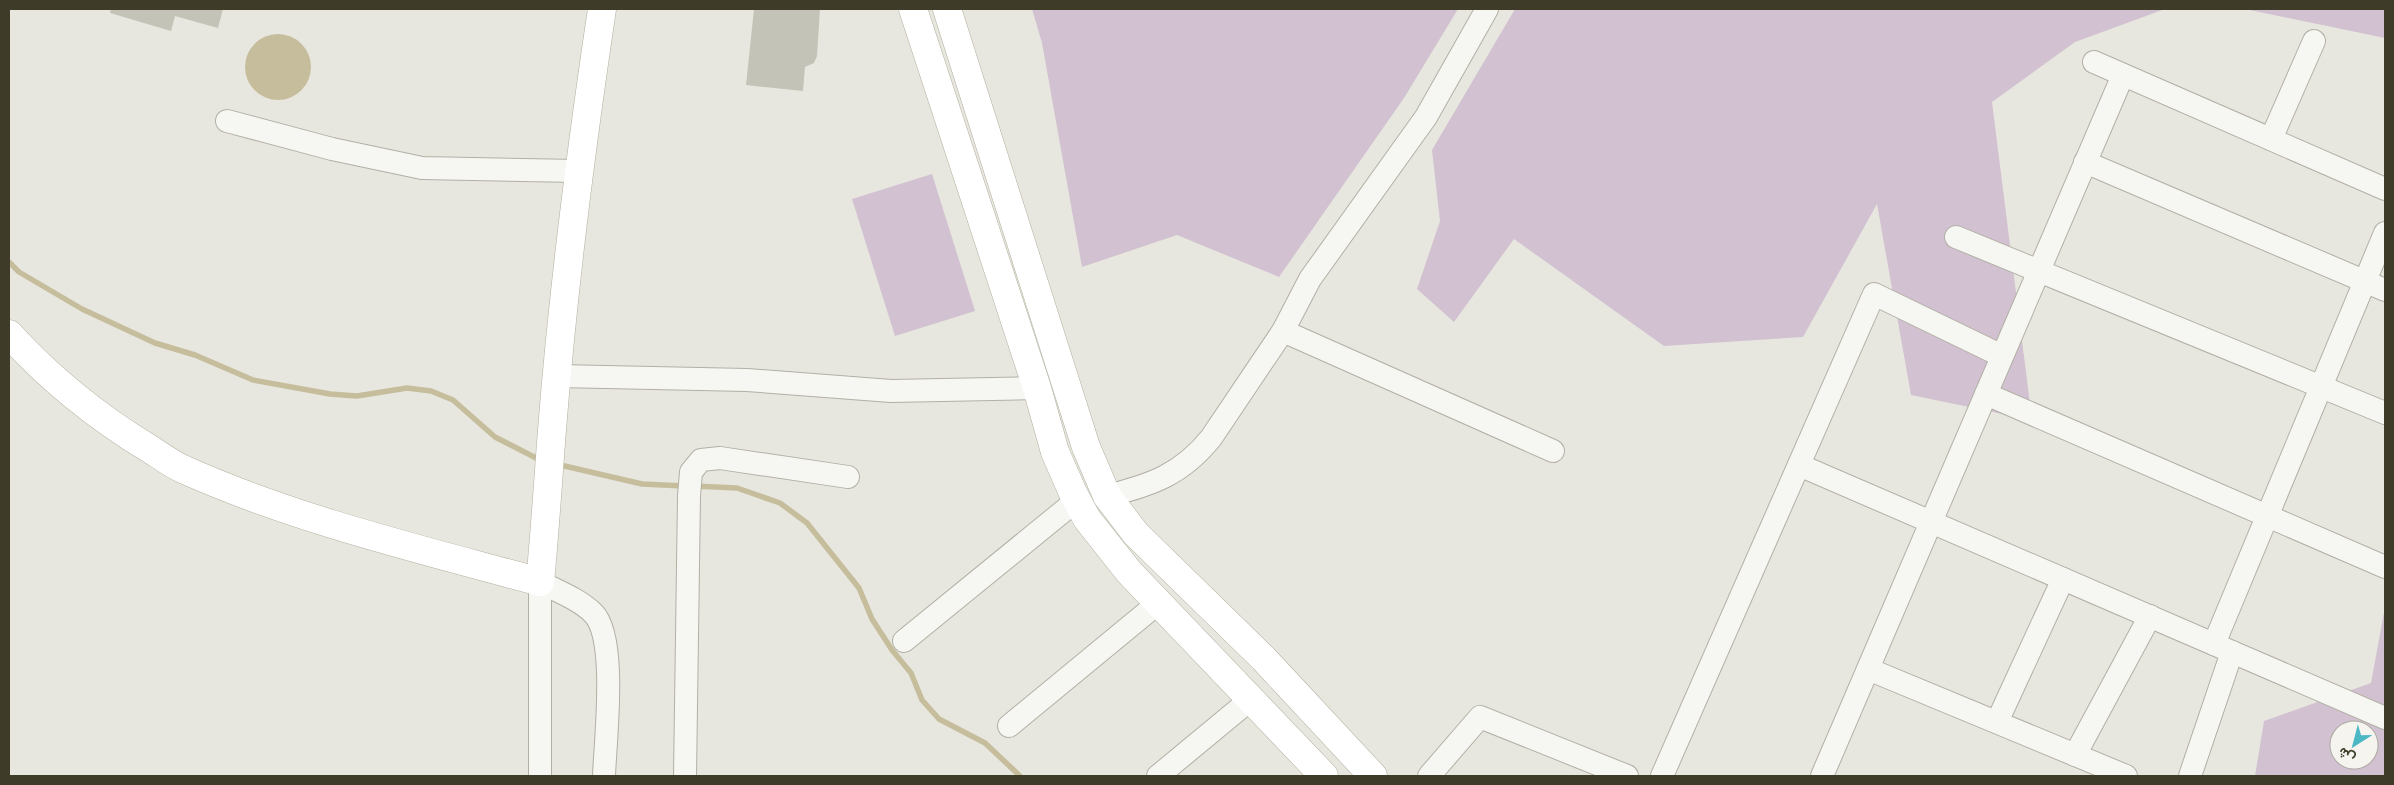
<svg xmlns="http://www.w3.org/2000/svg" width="2394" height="785" viewBox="0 0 2394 785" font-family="Roboto,Vazirmatn,sans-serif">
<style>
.green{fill:#d1c1d1;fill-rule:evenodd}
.water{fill:#c6bd9c}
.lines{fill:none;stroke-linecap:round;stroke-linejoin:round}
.stream{stroke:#c6bd9c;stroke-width:5.5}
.building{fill:#c4c3b7}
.minor-casing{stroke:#b2b0a5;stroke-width:24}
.major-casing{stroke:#b3b09f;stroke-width:29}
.minor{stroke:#f6f6f2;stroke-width:22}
.major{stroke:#fff;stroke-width:28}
</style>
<rect width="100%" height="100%" fill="#e8e7df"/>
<g class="green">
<polygon points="1032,9 1458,9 1404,98 1279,277 1177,235 1082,267 1042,43"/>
<polygon points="1515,9 2165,9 2075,42 1992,102 2032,420 1911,395 1877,204 1803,337 1664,346 1514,239 1454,322 1417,289 1440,221 1432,150"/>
<polygon points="2245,9 2385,9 2385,38"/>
<polygon points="932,174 975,311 895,336 852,199"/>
<path d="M2385,607V776H2255L2264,721L2371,683ZM2339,730H2369V760H2339Z"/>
</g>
<circle class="water" cx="278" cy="67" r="33"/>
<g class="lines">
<g class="stream">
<polyline points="9,262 19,272 82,309 155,343 195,355 253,380 330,394 357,396 407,388 431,391 453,400 495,437 542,461"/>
<polyline points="556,464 642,484 684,486"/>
<polyline points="693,486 737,488 780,503 807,523 859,588 872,619 892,650 911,673 922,700 939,719 985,743 1020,776"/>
</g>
</g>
<g class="building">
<polygon points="111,9 223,9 218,28 175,16 171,31 110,13"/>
<polygon points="754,9 820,9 817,56 814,63 805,67 803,91 746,85"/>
</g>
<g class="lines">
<g class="minor-casing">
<g id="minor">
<polyline points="2094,62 2385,189"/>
<polyline points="227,121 332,149 422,168 578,171"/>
<polyline points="2271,139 2314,41"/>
<polyline points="2085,162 2385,290"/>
<polyline points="1956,237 2385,413"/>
<polyline points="1283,331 1553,451"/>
<polyline points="558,376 747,380 891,391 1037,388"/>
<polyline points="1986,394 2385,567"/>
<polyline points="1799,465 2385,718"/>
<path d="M1107,496C1151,485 1181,475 1211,438L1283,331L1310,279L1426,117L1487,9"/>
<polyline points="904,641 1077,500"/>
<polyline points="2214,644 2385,233"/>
<polyline points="1868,669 2126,776"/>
<polyline points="1997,722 2063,579"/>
<polyline points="1009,726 1157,604"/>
<polyline points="2075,755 2150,616"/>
<path d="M540,776V582C557,591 579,599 593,613C618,637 605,742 604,776"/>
<polyline points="685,776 689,496 691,472 701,460 720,458 848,477"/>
<polyline points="1158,776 1251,699"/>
<polyline points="1429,776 1480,717 1627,776"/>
<polyline points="1662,776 1874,294 2002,356"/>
<polyline points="1822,776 2123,75"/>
<polyline points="2190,776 2232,652"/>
</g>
</g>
<g class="major-casing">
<g id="major">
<polyline points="913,9 1037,388 1055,452 1073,493 1087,519 1129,572 1324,776"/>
<polyline points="947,9 1086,447 1107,496 1136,534 1264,659 1373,776"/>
<path d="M9,334C50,379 97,417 150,449C161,456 173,465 185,470C297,520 423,550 540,582C545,531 548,481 552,430C563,289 581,149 602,9"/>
</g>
</g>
<use href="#minor" class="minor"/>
<use href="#major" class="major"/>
</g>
<rect width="2394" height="785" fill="none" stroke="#3e3c29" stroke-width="20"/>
<g transform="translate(2354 745) rotate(216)"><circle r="24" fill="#f5f4ef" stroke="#acaaa0"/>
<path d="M0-4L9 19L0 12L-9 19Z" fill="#4cb7c5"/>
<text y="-8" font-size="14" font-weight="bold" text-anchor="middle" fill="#3e3c29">ش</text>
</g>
</svg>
